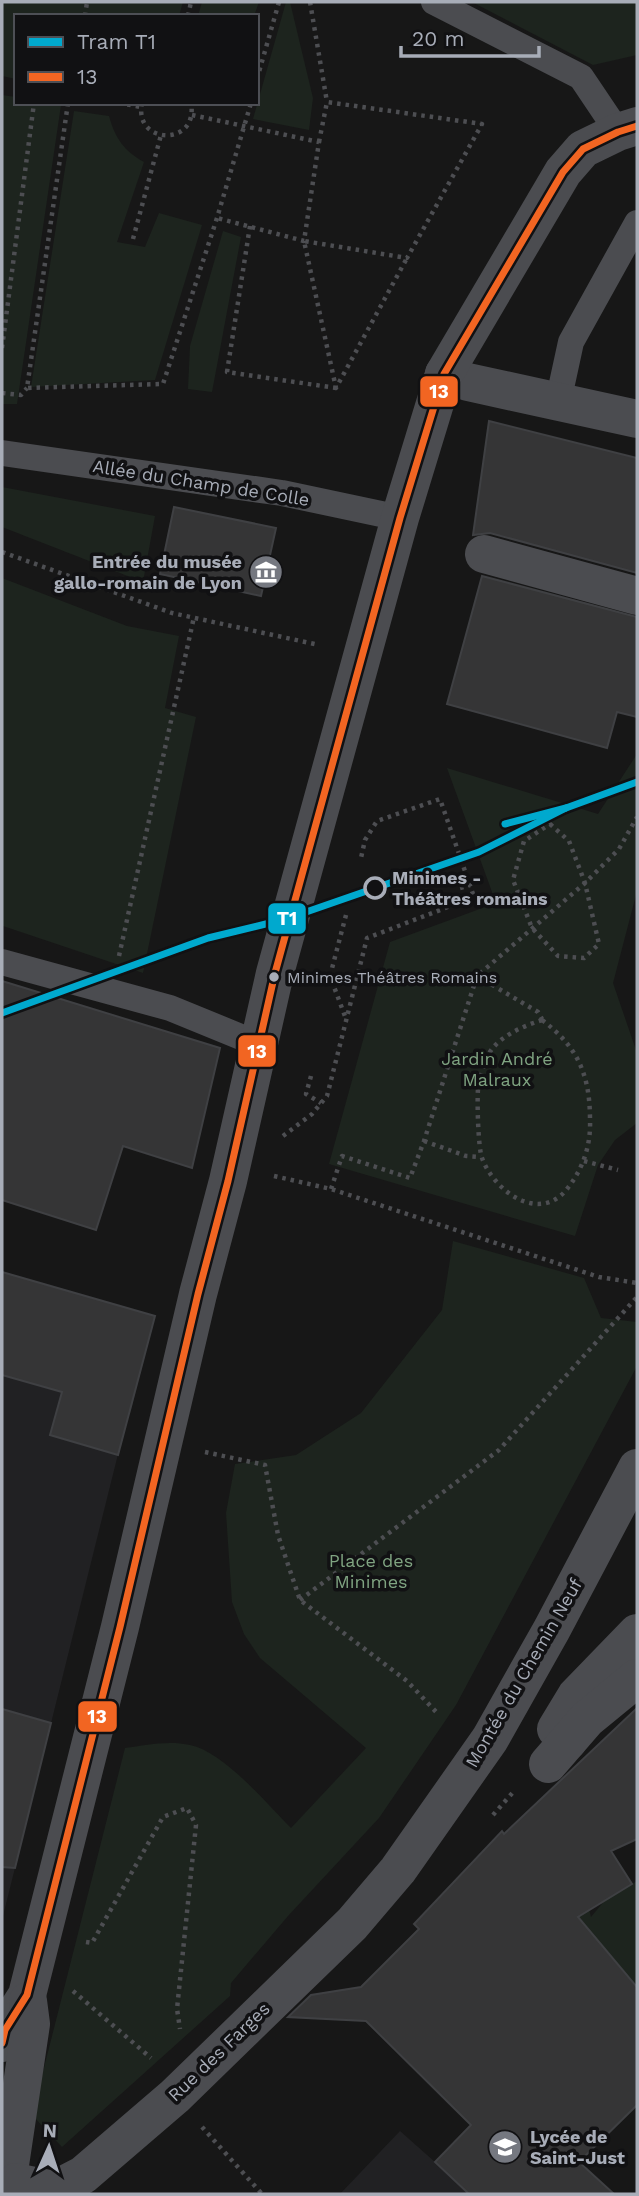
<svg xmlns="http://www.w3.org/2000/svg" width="639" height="2196" viewBox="0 0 639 2196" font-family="'Work Sans',sans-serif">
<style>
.built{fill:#212123}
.green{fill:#1d241e}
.building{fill:#353536;stroke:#3f4043;stroke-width:2}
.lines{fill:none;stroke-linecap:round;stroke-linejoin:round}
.path{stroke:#4d4e52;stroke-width:4.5;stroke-dasharray:3.5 5;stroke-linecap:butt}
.service{stroke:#4b4c50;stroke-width:26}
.pedestrian{stroke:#4b4c50;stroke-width:38}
.minor{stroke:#4b4c50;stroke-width:38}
.bus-1-casing{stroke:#111113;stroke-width:12}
.bus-1{stroke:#f26522;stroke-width:7}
.tram-1-casing{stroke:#111113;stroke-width:12}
.tram-1{stroke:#00a9ce;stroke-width:7}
.stop-dot{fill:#111113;stroke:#a8adb8;stroke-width:3.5}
.bus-dot{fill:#a8adb8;stroke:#111113;stroke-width:2.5}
.labels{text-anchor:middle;stroke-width:7;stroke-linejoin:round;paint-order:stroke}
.bus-label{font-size:16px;fill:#a8adb8;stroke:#111113;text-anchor:start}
.street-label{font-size:18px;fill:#a8adb8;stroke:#111113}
.poi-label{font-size:18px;font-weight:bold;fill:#a8adb8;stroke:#111113;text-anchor:end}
.stop-label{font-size:18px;font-weight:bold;fill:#a8adb8;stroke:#111113;text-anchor:start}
.park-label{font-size:18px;fill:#7fa381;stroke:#111113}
.line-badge{stroke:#111113;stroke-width:2.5}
.badge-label{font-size:19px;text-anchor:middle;font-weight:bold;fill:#fff}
</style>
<rect width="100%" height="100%" fill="#171717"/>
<g class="built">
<polygon points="2,1272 155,1316 130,1414 128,1414 2,1920"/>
<polygon points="503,2091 608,2194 340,2194 400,2131 435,2162"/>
</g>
<g class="green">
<polygon points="2,2 183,2 179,16 16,16 16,79 2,76"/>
<polygon points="202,2 259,2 254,16 198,16"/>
<polygon points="286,2 290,2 313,98 309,130 253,119"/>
<polygon points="472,2 637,2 637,55 593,65"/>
<polygon points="2,95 16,97 16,103 61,105 17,404 2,404"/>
<path d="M74,111L109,116C115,138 124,151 144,162L117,242L145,247L159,213L202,225L155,380L31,387Z"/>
<polygon points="223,231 241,237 212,392 188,389 190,346"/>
<polygon points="2,487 155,516 143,582 2,527"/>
<polygon points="2,578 127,626 179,636 165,708 196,717 143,973 3,926"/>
<polygon points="637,754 637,891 613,983 637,1053 637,1123 615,1140 598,1165 575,1236 329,1164 390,942 496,903 447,768 598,814"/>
<path d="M453,1241L584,1278L601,1318L637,1322V1366L456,1705L379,1818L288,1916L231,1983L230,1996L62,2147L32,2115L125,1748C146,1745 169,1740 190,1745C224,1752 266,1803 291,1828L366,1748L260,1658L244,1634L232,1602L226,1513L235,1464L296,1455L361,1413L442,1310Z"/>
<polygon points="637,1881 637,1987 573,1912 587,1901 591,1917 606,1899"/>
</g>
<g class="building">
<polygon points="489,421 637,458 637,573 490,533 473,535"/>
<polygon points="174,507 276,528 261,596 160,574"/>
<polygon points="482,576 637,617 637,717 617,712 607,748 447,704"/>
<polygon points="2,981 220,1048 192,1168 123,1146 96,1230 2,1200"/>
<polygon points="2,1272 155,1316 118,1455 50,1435 62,1392 2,1375"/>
<polygon points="637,1708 637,1839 611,1851 632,1884 578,1917 637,1987 637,2105 579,2162 614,2194 469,2194 435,2162 471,2125 366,2021 288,2017 311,1995 361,1987 419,1929 414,1924 502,1831 504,1834"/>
<polygon points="2,1709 51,1723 15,1868 2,1867"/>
</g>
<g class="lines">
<g class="path">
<polyline points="310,2 327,102"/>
<polyline points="85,16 87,2"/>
<polyline points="188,16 191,2"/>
<polyline points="257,79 279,2"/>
<polyline points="68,103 27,388 163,384 217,218 251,103"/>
<polyline points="119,103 141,107"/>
<path d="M142,103C133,145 199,147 191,103"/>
<polyline points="192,115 319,142 304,241 217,218"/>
<polyline points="319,142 327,102 482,124 407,258 304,241 336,388 407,258"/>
<polyline points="250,226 227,372 336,388"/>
<polyline points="133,239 161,135"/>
<polyline points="2,348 34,103"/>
<polyline points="2,393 21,395 27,388"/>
<polyline points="2,552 172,613 319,645"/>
<polygon points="550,824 569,841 585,883 599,944 584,958 558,956 532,928 513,880 524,841"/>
<polyline points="460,888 470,885"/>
<polyline points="346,915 330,976 346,1019"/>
<polyline points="119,956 194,617"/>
<polyline points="477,976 538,1012 542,1019"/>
<path d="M542,1020C578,1047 590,1075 590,1120C591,1145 583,1169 567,1189C539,1224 494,1191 482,1158C478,1147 477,1101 478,1089C479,1079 486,1056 492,1049C504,1034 524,1026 542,1020Z"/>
<polyline points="311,1076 306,1094 321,1103"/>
<polyline points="283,1136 312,1114 327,1096 367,938 474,897 440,799 377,821 365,840 361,858"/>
<polyline points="424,1141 466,1156 481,1157"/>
<polyline points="584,1161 618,1170"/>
<polyline points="274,1176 331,1189 599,1277 637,1283"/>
<polyline points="331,1189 342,1156 410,1178 424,1141 477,976 585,883 619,849 637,817"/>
<polyline points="205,1452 265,1465 278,1535 300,1600 407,1681 439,1715"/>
<polyline points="300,1600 499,1450 637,1297"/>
<polyline points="493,1815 515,1790"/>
<polyline points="86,1942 92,1943 163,1817 187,1808 196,1825 177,2009 180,2029"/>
<polyline points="73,1991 151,2058"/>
<polyline points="202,2127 262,2194"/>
</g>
<g class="service">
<polyline points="434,2 581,77 618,132"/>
<polyline points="558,402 571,342 637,223"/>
<polyline points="2,453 282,493 400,518"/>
<polyline points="2,962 170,1008 258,1044"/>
</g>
<g class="pedestrian">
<polyline points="484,554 637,596"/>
<polyline points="568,1741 556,1729 576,1696 637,1633"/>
<polyline points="548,1764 587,1719 637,1678"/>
</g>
<g class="minor">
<polyline points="444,374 468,382 637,419"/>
<polyline points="2,2043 5,2030 27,1995 120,1627 198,1294 228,1181 275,973 400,518 444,374 563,172 583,149 618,132 637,126"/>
<polyline points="10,2165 31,2024 28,2001"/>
<polyline points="16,2182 54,2190 83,2175 175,2096 352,1924 398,1870 490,1739 552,1629 637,1468"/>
</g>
<g class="bus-1-casing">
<polyline id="bus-1" points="2,2043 5,2030 27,1995 120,1627 198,1294 228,1181 275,973 400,518 444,374 563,172 583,149 618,132 637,126"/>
</g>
<use href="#bus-1" class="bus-1"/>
<g class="tram-1-casing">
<g id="tram-1">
<polyline points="505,824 566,808 637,782"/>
<polyline points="2,1013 208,938 286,919 479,852 566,808"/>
</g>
</g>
<use href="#tram-1" class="tram-1"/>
</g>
<defs>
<g id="museum-disc" transform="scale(1.75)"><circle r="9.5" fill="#757880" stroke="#111113"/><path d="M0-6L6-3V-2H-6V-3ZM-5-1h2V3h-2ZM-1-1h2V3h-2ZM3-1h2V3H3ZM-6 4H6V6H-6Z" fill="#fff"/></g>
<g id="school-disc" transform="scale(1.75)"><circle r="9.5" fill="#757880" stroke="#111113"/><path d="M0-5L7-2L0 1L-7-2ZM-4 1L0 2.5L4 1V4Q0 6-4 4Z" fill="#fff"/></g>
</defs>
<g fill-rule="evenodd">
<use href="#museum-disc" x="266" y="572"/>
<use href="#school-disc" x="505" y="2147"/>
</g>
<circle class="stop-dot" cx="375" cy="888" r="10"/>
<circle class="bus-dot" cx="274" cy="977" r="6"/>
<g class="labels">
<g class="bus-label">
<text x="287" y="983">Minimes Théâtres Romains</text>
</g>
<g class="street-label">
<text transform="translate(201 483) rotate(9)" y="6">Allée du Champ de Colle</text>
<text transform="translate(524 1673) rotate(-60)" y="6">Montée du Chemin Neuf</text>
<text transform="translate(219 2052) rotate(-44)" y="6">Rue des Farges</text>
</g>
<g class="poi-label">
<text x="242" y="568">Entrée du musée<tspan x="242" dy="21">gallo-romain de Lyon</tspan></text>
<text x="530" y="2143" text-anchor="start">Lycée de<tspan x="530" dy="21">Saint-Just</tspan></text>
</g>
<g class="stop-label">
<text x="392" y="884">Minimes -<tspan x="392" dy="21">Théâtres romains</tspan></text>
</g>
<g class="park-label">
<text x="497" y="1065">Jardin André<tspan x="497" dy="21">Malraux</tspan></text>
<text x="371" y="1567">Place des<tspan x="371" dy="21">Minimes</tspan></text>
</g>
</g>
<g class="line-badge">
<rect x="419" y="375" width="40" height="33" rx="7" fill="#f26522"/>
<rect x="267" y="902" width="40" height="33" rx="7" fill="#00a9ce"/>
<rect x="237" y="1034" width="40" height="34" rx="7" fill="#f26522"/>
<rect x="77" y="1700" width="41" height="33" rx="7" fill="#f26522"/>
</g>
<g class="badge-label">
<text x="439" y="398">13</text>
<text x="287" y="925">T1</text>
<text x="257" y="1058">13</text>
<text x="97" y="1723">13</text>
</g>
<rect width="639" height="2196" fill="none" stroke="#a8adb8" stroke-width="7"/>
<rect x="14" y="14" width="245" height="91" fill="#111113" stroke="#4d4f55" stroke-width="2"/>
<rect x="28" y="37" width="35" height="10" fill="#00a9ce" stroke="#4d4f55" stroke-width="2"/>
<text x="77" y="49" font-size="21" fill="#a8adb8">Tram T1</text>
<rect x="28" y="72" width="35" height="10" fill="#f26522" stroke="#4d4f55" stroke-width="2"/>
<text x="77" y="84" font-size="21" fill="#a8adb8">13</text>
<g transform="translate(49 2147) rotate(3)" stroke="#111113" stroke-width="5" paint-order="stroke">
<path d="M0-5L12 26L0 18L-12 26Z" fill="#a8adb8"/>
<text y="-10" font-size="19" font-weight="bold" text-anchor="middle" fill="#a8adb8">N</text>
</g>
<path d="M401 46v10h138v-10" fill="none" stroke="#a8adb8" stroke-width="3.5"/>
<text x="412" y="46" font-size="21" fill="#a8adb8" stroke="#111113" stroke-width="5" paint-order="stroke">20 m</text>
</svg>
